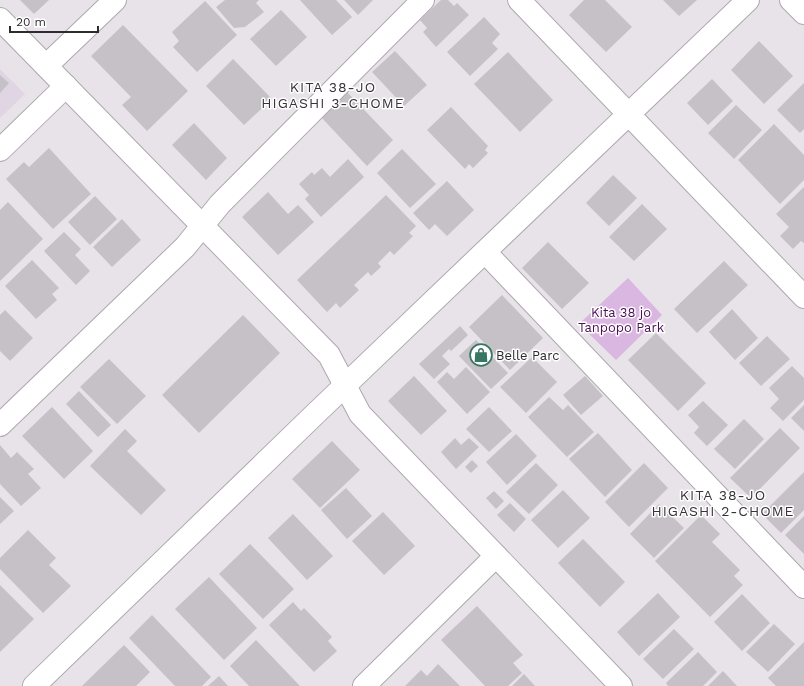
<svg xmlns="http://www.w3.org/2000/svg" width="804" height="686" viewBox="0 0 804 686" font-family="'Work Sans',sans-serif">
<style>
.built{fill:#e0d5e2}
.green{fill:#dab7e0}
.building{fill:#c6c0c7}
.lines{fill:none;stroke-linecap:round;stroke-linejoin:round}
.street-casing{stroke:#aea8af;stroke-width:24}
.street{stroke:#fff;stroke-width:22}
.labels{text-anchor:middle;stroke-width:3;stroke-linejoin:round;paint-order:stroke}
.park-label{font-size:13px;fill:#4a1154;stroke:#fff}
.poi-label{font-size:13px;fill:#2d2b2e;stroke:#fff;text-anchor:start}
.neighbourhood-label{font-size:14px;letter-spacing:1px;fill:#383339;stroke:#fff}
</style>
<rect width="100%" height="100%" fill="#e8e2e9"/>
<polygon class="built" points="0,69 25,94 0,118"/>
<polygon class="green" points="628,278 662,315 616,360 579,324"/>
<g class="building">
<polygon points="20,0 49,0 34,14"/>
<polygon points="225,0 259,0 256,3 264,12 245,27 234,28 216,7"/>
<polygon points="300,0 336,0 352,17 332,35"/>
<polygon points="344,0 373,0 358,15"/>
<polygon points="441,0 448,0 454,6 457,3 469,15 436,47 423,32 427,28 420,20"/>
<polygon points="584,0 605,0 632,27 606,52 569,15"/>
<polygon points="663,0 697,0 679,16"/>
<polygon points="205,1 237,35 197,72 173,47 179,41 172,32"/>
<polygon points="281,10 307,37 276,66 250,39"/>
<polygon points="484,17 500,34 492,43 498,49 470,76 447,52"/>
<polygon points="123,25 188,91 147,131 122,105 131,97 91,56"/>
<polygon points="759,41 793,76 764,104 731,70"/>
<polygon points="395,51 427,85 404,106 372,72"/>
<polygon points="508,52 553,100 520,132 474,84"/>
<polygon points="233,59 272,99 244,125 206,86"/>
<polygon points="0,75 9,83 0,93"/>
<polygon points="712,79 733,101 708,125 687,103"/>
<polygon points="804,83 804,129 800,133 777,110"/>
<polygon points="347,92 393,140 367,166 321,117"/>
<polygon points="736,105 762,130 734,159 708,133"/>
<polygon points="451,107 488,146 485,150 488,153 473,168 469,164 465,169 427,130"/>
<polygon points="194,123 227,158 206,180 172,145"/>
<polygon points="774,124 804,155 804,180 780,204 738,160"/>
<polygon points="49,148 91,194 53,229 6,179 24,162 29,167"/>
<polygon points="402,149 436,184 410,208 377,173"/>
<polygon points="348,159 364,177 321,217 305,199 309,195 299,184 312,172 314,175 322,168 330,177"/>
<polygon points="613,175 637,198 609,226 586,203"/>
<polygon points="447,181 474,210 447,236 435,224 429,230 413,213"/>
<polygon points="804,187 804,243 801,241 793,249 780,236 789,227 776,214"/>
<polygon points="268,192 288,214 298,205 314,222 278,255 242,217"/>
<polygon points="386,195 416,226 409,233 413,236 394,255 390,251 378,263 381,267 371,276 368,272 354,285 359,290 340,308 336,303 327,312 297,280"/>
<polygon points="95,196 117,219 90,245 68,222"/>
<polygon points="8,202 43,239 0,281 0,210"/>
<polygon points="642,204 667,229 634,261 609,237"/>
<polygon points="122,219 141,240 112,267 93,247"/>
<polygon points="64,232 81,249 75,255 90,271 76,285 44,251"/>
<polygon points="548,242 589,283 562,309 522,268"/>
<polygon points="32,260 59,288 52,294 57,300 36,319 5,286"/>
<polygon points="724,261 748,285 697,333 674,309"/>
<polygon points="502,295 543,338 510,370 469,327"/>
<polygon points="732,309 758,338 735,360 709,332"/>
<polygon points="5,310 33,338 10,361 0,351 0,315"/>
<polygon points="243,315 280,353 199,433 162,395"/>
<polygon points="460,326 468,335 451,351 449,349 442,356 450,364 434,379 419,364"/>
<polygon points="656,333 706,383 678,411 628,360"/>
<polygon points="767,336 790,359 761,386 739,363"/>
<polygon points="476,340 508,373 491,389 459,356"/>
<polygon points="532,357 557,382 526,413 500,387"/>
<polygon points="109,359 146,396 117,424 80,387"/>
<polygon points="792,366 804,378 804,400 783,421 770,408 779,399 769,388"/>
<polygon points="466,367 490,392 467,414 437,382 447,372 454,379"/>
<polygon points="414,376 447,411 421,435 388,401"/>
<polygon points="585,376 603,396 581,415 563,395"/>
<polygon points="79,391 111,425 98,437 66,404"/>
<polygon points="549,397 563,410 568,405 594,432 567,457 528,417"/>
<polygon points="703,401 728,425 707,446 694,433 699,427 688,415"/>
<polygon points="804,405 804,431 791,418"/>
<polygon points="52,407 93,451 64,479 22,436"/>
<polygon points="489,407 512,431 489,452 466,429"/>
<polygon points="744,419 764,439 735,469 714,449"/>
<polygon points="780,428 800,448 751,498 730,478"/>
<polygon points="125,429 137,441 127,451 166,490 141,515 90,466"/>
<polygon points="598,433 632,470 605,497 569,459"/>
<polygon points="516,434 537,456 507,485 486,462"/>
<polygon points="455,438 461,445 469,438 479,447 456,469 441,452"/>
<polygon points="332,441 360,470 320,508 292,479"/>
<polygon points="0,445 11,458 17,452 34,469 28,474 41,488 21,506 0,484"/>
<polygon points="472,460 478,466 471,473 465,467"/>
<polygon points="536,463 558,485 529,514 506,492"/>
<polygon points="644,463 668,488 629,527 605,502"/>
<polygon points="804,472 804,510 781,533 762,514"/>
<polygon points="346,488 372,516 347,539 321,510"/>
<polygon points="563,490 590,518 558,548 531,520"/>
<polygon points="494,491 504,501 496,509 486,498"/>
<polygon points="0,497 14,511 0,524"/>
<polygon points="510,503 526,519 514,532 497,515"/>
<polygon points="659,504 684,528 654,558 630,534"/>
<polygon points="383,512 415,546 384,575 352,541"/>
<polygon points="293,514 333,556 307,580 268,538"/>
<polygon points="701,515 720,534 712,542 740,570 734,576 743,585 710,617 655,561"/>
<polygon points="804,516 804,554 785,535"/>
<polygon points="28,530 56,558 49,565 71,586 43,613 0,569 0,558"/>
<polygon points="583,539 625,582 600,607 558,563"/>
<polygon points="250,544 294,589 263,619 219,574"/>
<polygon points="209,577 257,628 224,660 175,609"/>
<polygon points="0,585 34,619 0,652"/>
<polygon points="658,593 680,617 639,656 617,632"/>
<polygon points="742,594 770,623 742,651 714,622"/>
<polygon points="293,602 301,611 304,608 332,637 328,641 337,651 314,672 269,625"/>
<polygon points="477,606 523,655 513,663 522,673 508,686 485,686 441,640"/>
<polygon points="152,615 211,677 202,686 175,686 129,638"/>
<polygon points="774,624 795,644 768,672 746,652"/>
<polygon points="674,629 694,649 663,679 643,659"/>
<polygon points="256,640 300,686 249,686 230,666"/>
<polygon points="804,642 804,686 776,686 768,678"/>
<polygon points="124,645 150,672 136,686 82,686"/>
<polygon points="698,652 717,672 703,686 668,686 666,683"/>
<polygon points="438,664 460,686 405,686 421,670 427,676"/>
<polygon points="723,671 737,686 708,686"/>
<polygon points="524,674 535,686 512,686"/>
<polygon points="219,676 228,686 208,686"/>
</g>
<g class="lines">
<g class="street-casing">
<g id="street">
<polyline points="519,0 804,297"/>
<polyline points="791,0 804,13"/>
<polyline points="0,19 329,355 360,414 621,686"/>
<polyline points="46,66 115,0"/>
<polyline points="0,150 66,86"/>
<polyline points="485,252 804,587"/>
<polyline points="0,425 185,247 220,204 423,0"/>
<polyline points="34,686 312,417 748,0"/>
<polyline points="364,686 496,556"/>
</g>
</g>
<use href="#street" class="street"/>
</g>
<defs>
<g id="shop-ring" transform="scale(1.15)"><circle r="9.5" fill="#fff" stroke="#377663" stroke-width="1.5"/><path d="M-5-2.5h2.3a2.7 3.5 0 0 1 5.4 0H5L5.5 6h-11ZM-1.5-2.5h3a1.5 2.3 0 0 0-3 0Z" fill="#377663"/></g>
</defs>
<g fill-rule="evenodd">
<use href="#shop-ring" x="481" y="355"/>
</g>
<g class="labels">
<g class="park-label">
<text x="621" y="317">Kita 38 jo<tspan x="621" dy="15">Tanpopo Park</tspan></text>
</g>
<g class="poi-label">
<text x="496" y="360">Belle Parc</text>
</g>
<g class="neighbourhood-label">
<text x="333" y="92">KITA 38-JO<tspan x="333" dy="16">HIGASHI 3-CHOME</tspan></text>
<text x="723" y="500">KITA 38-JO<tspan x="723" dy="16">HIGASHI 2-CHOME</tspan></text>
</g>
</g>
<path d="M10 26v6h88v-6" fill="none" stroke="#2d2b2e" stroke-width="2"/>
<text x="16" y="26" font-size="12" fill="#2d2b2e" stroke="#ffffff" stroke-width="3" paint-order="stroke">20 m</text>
</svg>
